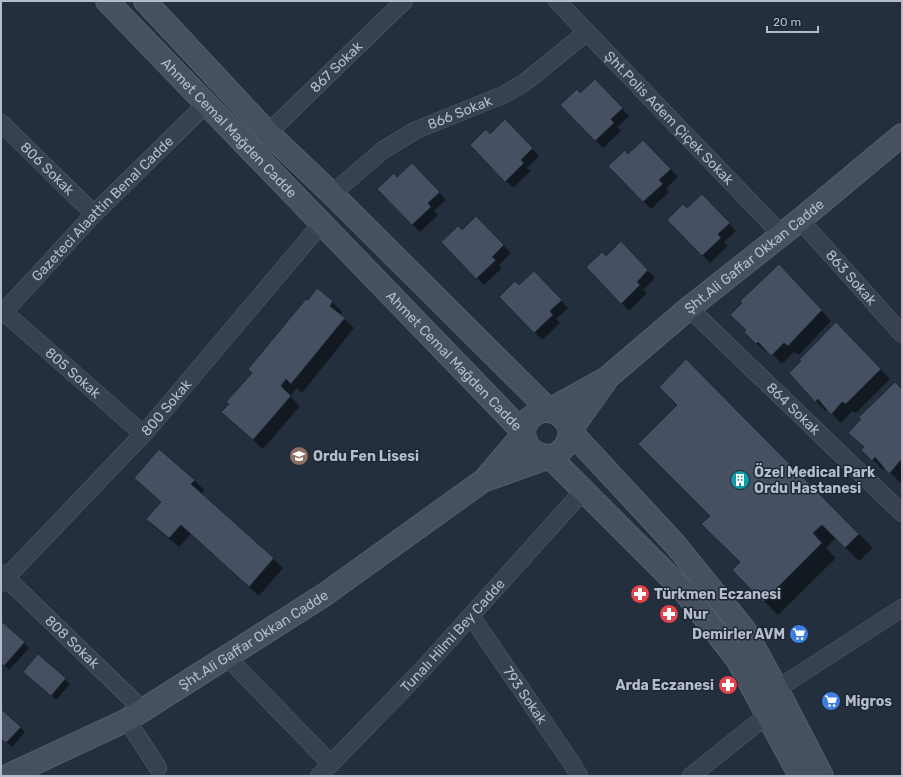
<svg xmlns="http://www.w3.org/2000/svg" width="903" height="777" viewBox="0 0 903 777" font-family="Rubik,sans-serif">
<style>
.shadow{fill:#0007}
.building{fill:#455162;stroke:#1f2835}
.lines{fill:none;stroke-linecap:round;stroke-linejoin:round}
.street-casing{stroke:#565f6c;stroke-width:18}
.secondary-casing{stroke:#565f6c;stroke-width:24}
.street{stroke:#38414e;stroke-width:17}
.secondary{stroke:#465061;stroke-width:22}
.labels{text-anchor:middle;stroke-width:3;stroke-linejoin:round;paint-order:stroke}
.street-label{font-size:14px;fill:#b4bcc9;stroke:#1d2633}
.poi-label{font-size:14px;font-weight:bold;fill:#b4bcc9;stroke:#1d2633;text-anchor:start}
</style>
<rect width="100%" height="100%" fill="#242f3e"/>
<g class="shadow">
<polygon points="602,87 629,116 617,127 621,131 603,148 562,105 580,94"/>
<polygon points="505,121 539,156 527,168 531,171 513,188 471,145 490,135"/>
<polygon points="651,149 678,177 666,188 669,192 651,209 610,166 628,155"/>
<polygon points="419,171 446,200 434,211 438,215 420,232 379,189"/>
<polygon points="702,195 736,231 724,242 728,246 710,263 669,220 687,209"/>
<polygon points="476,218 511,253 499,265 502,268 484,285 443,242 462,232"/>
<polygon points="628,250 655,278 643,290 647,293 629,311 587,268 606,257"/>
<polygon points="534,272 568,308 556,319 560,323 542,340 500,297 519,286"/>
<polygon points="788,275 831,321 799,355 794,352 782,364 769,351 767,353 755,342"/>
<polygon points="332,302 342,312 340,315 354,328 302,393 297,388 290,396 300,406 263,449 222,412"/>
<polygon points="846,333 890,379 856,413 852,411 841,423 827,409 825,411 816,401"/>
<polygon points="686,361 873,548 859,561 836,538 826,548 836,558 778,615 733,570 741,562 711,516 678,405"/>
<polygon points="902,390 902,480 900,483 885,467 883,470 863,450"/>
<polygon points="194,480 204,490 201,494 283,568 259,596 191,534 179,547 157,529 147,519"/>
<polygon points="1,622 29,648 9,670 1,662"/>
<polygon points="38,655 70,684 56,700 29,676"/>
<polygon points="1,710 25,732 12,747 1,738"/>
</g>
<g class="building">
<polygon points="595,79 623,108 611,119 614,123 595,141 560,105 577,89 580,93"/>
<polygon points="505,119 533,148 521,160 524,163 505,182 470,145 486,129 490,134"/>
<polygon points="643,140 671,169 659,180 663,184 643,202 608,166 625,150 628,154"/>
<polygon points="412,163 440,192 428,203 431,207 412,225 377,189 394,173 397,177"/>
<polygon points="702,194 730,223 718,234 721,238 702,256 667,220 683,204 687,208"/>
<polygon points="476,216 504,245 492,257 496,260 476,279 441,242 458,226 462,230"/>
<polygon points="621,241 648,270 637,282 640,285 621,304 586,267 602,252 606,256"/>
<polygon points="779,264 822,310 788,346 784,343 771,356 758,342 756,344 744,332 746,330 730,315 742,303 740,301"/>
<polygon points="534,271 562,300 550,311 553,315 534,333 499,297 515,281 519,285"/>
<polygon points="317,288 333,301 330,306 345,318 291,384 286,379 281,386 291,396 253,440 221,412 229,404 226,402 252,373 248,369 306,299 308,300"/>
<polygon points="836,322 881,369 846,404 842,402 831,415 818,399 815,402 789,373 801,361 799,360"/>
<polygon points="686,359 859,534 845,548 822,525 813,533 822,543 763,602 732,570 740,562 701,524 710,516 638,444 677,405 659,387"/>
<polygon points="895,382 902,389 902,461 901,460 889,474 875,457 872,461 861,450 864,447 848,433 861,419 858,418"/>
<polygon points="159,449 195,480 191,484 274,558 249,587 181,525 169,538 146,519 161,502 134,478"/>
<polygon points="1,621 25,642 4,666 1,663"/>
<polygon points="38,654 66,678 51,696 23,672"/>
<polygon points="1,709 21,727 6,743 1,739"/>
</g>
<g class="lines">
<g class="street-casing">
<g id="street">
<path id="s1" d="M557,1L781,234"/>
<path id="s2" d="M1,123L94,214"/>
<path id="s3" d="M268,133L404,1"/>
<path id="s4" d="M332,194L383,150L416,130L503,95L524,83L587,32"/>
<path id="s5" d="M800,220L902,334"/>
<path id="s6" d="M689,308L902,513"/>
<path id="s7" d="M4,312L143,434"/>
<path id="s8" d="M1,315L94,214L206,104"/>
<path id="s9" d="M1,573L143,710"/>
<path id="s10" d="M1,583L148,429L322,223"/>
<path id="s11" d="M471,616L573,765L579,776"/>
<polyline points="227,657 331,764"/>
<polyline points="777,689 902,608"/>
<polyline points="127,720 158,768"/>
<path id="s12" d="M319,776L422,670L583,491"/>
<polyline points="691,776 767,715"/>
</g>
</g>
<g class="secondary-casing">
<g id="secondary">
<path id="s13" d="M107,1L524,433C526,448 534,455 549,456L684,591L737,659L800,776"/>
<path d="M145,1L268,133L332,194L550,411C561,414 567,420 570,431L674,543L744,629L777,689L822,776"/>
<path d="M485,480L556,455C565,448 569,443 570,431L605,382"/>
<path id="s14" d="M7,776L127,720L143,710L324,595L484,480L524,433L525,426L529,419L535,414L542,411H550L560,404L607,378L689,308L800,220L902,135"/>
</g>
</g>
<use href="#street" class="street"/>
<use href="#secondary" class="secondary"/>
</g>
<defs>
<g id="school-disc" transform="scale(1)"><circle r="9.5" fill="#8d6e63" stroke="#1d2633"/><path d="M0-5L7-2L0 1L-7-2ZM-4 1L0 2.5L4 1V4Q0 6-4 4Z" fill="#fff"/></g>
<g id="building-disc" transform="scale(1)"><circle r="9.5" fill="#0f9aa8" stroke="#1d2633"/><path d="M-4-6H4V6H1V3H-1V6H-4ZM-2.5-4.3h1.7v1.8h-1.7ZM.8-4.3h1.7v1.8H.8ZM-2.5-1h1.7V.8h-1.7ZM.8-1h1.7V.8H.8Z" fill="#fff"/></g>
<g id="pharmacy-disc" transform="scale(1)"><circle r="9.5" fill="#e0444e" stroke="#1d2633"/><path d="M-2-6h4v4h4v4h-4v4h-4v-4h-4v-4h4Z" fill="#fff"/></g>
<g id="supermarket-disc" transform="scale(1)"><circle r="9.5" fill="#3f7fe0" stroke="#1d2633"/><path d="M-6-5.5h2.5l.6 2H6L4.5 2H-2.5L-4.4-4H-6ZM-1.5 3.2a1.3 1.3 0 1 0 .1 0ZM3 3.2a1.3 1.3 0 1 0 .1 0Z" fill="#fff"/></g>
</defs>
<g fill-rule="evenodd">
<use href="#school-disc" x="299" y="456"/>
<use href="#building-disc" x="740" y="480"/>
<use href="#pharmacy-disc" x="640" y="594"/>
<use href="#pharmacy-disc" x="669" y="614"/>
<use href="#supermarket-disc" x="799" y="634"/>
<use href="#pharmacy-disc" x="728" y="685"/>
<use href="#supermarket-disc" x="831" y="701"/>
</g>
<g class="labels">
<g class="street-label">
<text dy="5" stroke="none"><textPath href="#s3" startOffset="95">867 Sokak</textPath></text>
<text dy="5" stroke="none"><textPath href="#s4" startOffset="153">866 Sokak</textPath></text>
<text dy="5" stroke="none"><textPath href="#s1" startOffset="162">Şht.Polis Adem Çiçek Sokak</textPath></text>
<text dy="5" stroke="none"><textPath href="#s13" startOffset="176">Ahmet Cemal Mağden Cadde</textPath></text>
<text dy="5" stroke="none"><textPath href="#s2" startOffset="65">806 Sokak</textPath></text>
<text dy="5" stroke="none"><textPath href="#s8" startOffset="147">Gazeteci Alaattin Benal Cadde</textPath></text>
<text dy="5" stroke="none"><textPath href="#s14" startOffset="920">Şht.Ali Gaffar Okkan Cadde</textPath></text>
<text dy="5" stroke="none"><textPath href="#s5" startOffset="77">863 Sokak</textPath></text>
<text dy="5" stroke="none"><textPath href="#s13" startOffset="500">Ahmet Cemal Mağden Cadde</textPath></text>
<text dy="5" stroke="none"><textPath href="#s7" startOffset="92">805 Sokak</textPath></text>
<text dy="5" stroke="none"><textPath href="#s10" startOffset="241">800 Sokak</textPath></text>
<text dy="5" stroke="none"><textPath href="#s6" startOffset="145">864 Sokak</textPath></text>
<text dy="5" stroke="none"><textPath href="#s12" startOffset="194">Tunalı Hilmi Bey Cadde</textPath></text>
<text dy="5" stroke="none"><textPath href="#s14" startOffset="282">Şht.Ali Gaffar Okkan Cadde</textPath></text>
<text dy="5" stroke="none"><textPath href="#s9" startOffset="99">808 Sokak</textPath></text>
<text dy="5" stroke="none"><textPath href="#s11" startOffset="96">793 Sokak</textPath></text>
</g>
<g class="poi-label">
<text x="313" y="461">Ordu Fen Lisesi</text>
<text x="754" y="477">Özel Medical Park<tspan x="754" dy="16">Ordu Hastanesi</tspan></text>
<text x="654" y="599">Türkmen Eczanesi</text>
<text x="683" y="619">Nur</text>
<text x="785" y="639" text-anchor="end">Demirler AVM</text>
<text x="714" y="690" text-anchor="end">Arda Eczanesi</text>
<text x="845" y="706">Migros</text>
</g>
</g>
<rect width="903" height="777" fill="none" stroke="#b4bcc9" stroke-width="4"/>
<path d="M767 26v6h51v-6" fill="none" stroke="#b4bcc9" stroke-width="2"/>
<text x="773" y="26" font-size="12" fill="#b4bcc9" stroke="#1d2633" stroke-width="3" paint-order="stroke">20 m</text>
</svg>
